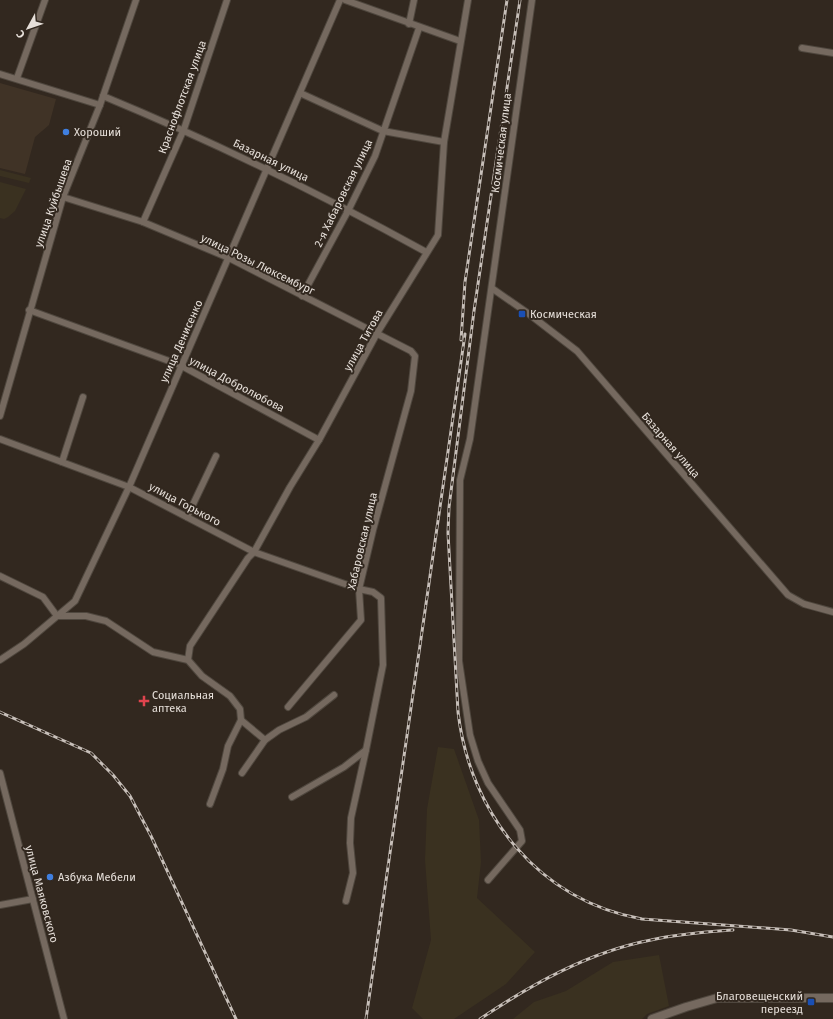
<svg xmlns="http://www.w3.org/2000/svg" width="833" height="1019" viewBox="0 0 833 1019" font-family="'Fira Sans',sans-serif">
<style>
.industrial{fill:#3a3120}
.education{fill:#403326}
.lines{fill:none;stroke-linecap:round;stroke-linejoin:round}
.minor-casing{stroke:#4f473e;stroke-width:8}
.tertiary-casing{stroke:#4f473e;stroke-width:10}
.minor{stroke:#75695f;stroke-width:6}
.tertiary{stroke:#75695f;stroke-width:8}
.rail-casing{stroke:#c7bfb9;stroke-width:3}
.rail{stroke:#32281f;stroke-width:1.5;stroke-dasharray:4.5;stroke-linecap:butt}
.shop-dot{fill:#3f7fe0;stroke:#32281f;stroke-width:1.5}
.transit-dot{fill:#1a4fb4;stroke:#32281f;stroke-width:1.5}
.health-dot{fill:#e0444e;stroke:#32281f;stroke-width:1.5}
.labels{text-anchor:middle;stroke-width:4;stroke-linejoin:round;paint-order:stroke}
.street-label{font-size:11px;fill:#e6dfd9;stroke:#32281f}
.poi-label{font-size:11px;fill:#e6dfd9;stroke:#32281f;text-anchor:start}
</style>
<rect width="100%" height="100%" fill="#32281f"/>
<g class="industrial">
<polygon points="0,170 31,178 29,183 0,176"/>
<polygon points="0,182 26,189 15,211 8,217 4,219 0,218"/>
<polygon points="438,747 454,749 479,820 481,862 477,898 535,952 506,984 454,1019 423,1019 412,1008 431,940 425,860 427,809"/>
<polygon points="659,955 669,1006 647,1014 642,1019 513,1019 534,1002 566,991 613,962"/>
</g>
<polygon class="education" points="0,83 56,99 49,125 35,137 25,174 0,168"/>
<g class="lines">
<g class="minor-casing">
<g id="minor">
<polyline points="345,0 460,41"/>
<polyline points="409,24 414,0"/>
<polyline points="802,48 833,53"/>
<polyline points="0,74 100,105"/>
<polyline points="17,78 45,0"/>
<polyline points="300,93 383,131 444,142"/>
<path d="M103,96C214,142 321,194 426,252"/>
<polyline points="63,197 143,222 229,258 411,351 415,356 411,391 373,530 359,589 361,620 288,707"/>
<polyline points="143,222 184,129 227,0"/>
<polyline points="493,289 529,314 577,351 788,595 804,604 833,612"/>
<polyline points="302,296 349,209 375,156 419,28"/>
<polyline points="29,310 180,365 319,440"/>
<polyline points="0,416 63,197 100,105 136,0"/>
<polyline points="0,439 129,487 254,552 359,589 373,592 381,598 383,665 366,750 344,767 292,797"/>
<polyline points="62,462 83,397"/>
<polyline points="187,517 216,456"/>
<polyline points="0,576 43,597 57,616 86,616 106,621 153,652 188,660 202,676 230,696 240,709 241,720 228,746 223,769 210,804"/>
<polyline points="0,660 24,644 75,601 129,487 340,0"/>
<polyline points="188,660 190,646 248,558 254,552 290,487 319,440 376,335 438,235 444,142 468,0"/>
<polyline points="241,720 265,740"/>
<polyline points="0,773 64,1019"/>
<polyline points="242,773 265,740 279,730 306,717 334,695"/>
<polyline points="488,880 522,841 520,830 488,783 478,761 470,735 459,661 460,480 470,439 532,0"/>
<polyline points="346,901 353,873 350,843 351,818 366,750"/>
<polyline points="0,905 33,899"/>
</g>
</g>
<g class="tertiary-casing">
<polyline id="tertiary" points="652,1019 686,1007 717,998 833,998"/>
</g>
<use href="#minor" class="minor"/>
<use href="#tertiary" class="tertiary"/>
<g class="rail-casing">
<g id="rail">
<path d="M520,0L474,311L449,507L448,533L458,712C470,814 538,900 642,919L791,930L833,937"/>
<polyline points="461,340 465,282 507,0"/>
<polyline points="0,712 91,753 113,775 130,796 151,836 236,1019"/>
<polyline points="366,1019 465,334"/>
<path d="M480,1019C532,984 589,952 651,940C678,934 706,932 733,930"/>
</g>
</g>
<use href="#rail" class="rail"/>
</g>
<g class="shop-dot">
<circle cx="66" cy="132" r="4"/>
<circle cx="50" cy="877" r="4"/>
</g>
<g class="transit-dot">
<rect x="518" y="310" width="8" height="8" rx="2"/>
<rect x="807" y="998" width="8" height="8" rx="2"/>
</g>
<path class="health-dot" d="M142 695h4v4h4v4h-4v4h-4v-4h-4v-4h4z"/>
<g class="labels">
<g class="street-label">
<text transform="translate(182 97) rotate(-70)" y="4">Краснофлотская улица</text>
<text transform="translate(501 143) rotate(-83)" y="4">Космическая улица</text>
<text transform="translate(271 160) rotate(26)" y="4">Базарная улица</text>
<text transform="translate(343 193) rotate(-64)" y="4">2-я Хабаровская улица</text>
<text transform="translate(53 203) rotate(-71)" y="4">улица Куйбышева</text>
<text transform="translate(258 264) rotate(26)" y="4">улица Розы Люксембург</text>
<text transform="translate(363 340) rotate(-61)" y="4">улица Титова</text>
<text transform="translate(181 341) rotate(-66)" y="4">улица Денисенко</text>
<text transform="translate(237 384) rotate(28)" y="4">улица Добролюбова</text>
<text transform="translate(671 445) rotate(49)" y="4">Базарная улица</text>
<text transform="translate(185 504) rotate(28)" y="4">улица Горького</text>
<text transform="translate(362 541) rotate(-77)" y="4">Хабаровская улица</text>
<text transform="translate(42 894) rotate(75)" y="4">улица Маяковского</text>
</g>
<g class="poi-label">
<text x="74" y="136">Хороший</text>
<text x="530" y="318">Космическая</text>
<text x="152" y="699">Социальная<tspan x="152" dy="13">аптека</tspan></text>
<text x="58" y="881">Азбука Мебели</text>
<text x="803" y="1000" text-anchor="end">Благовещенский<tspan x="803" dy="13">переезд</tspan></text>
</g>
</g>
<g transform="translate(28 28) rotate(230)" stroke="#32281f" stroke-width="3" paint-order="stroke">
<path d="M0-3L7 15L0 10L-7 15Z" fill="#e6dfd9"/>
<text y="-6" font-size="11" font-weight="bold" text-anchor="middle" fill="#e6dfd9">С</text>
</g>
</svg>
